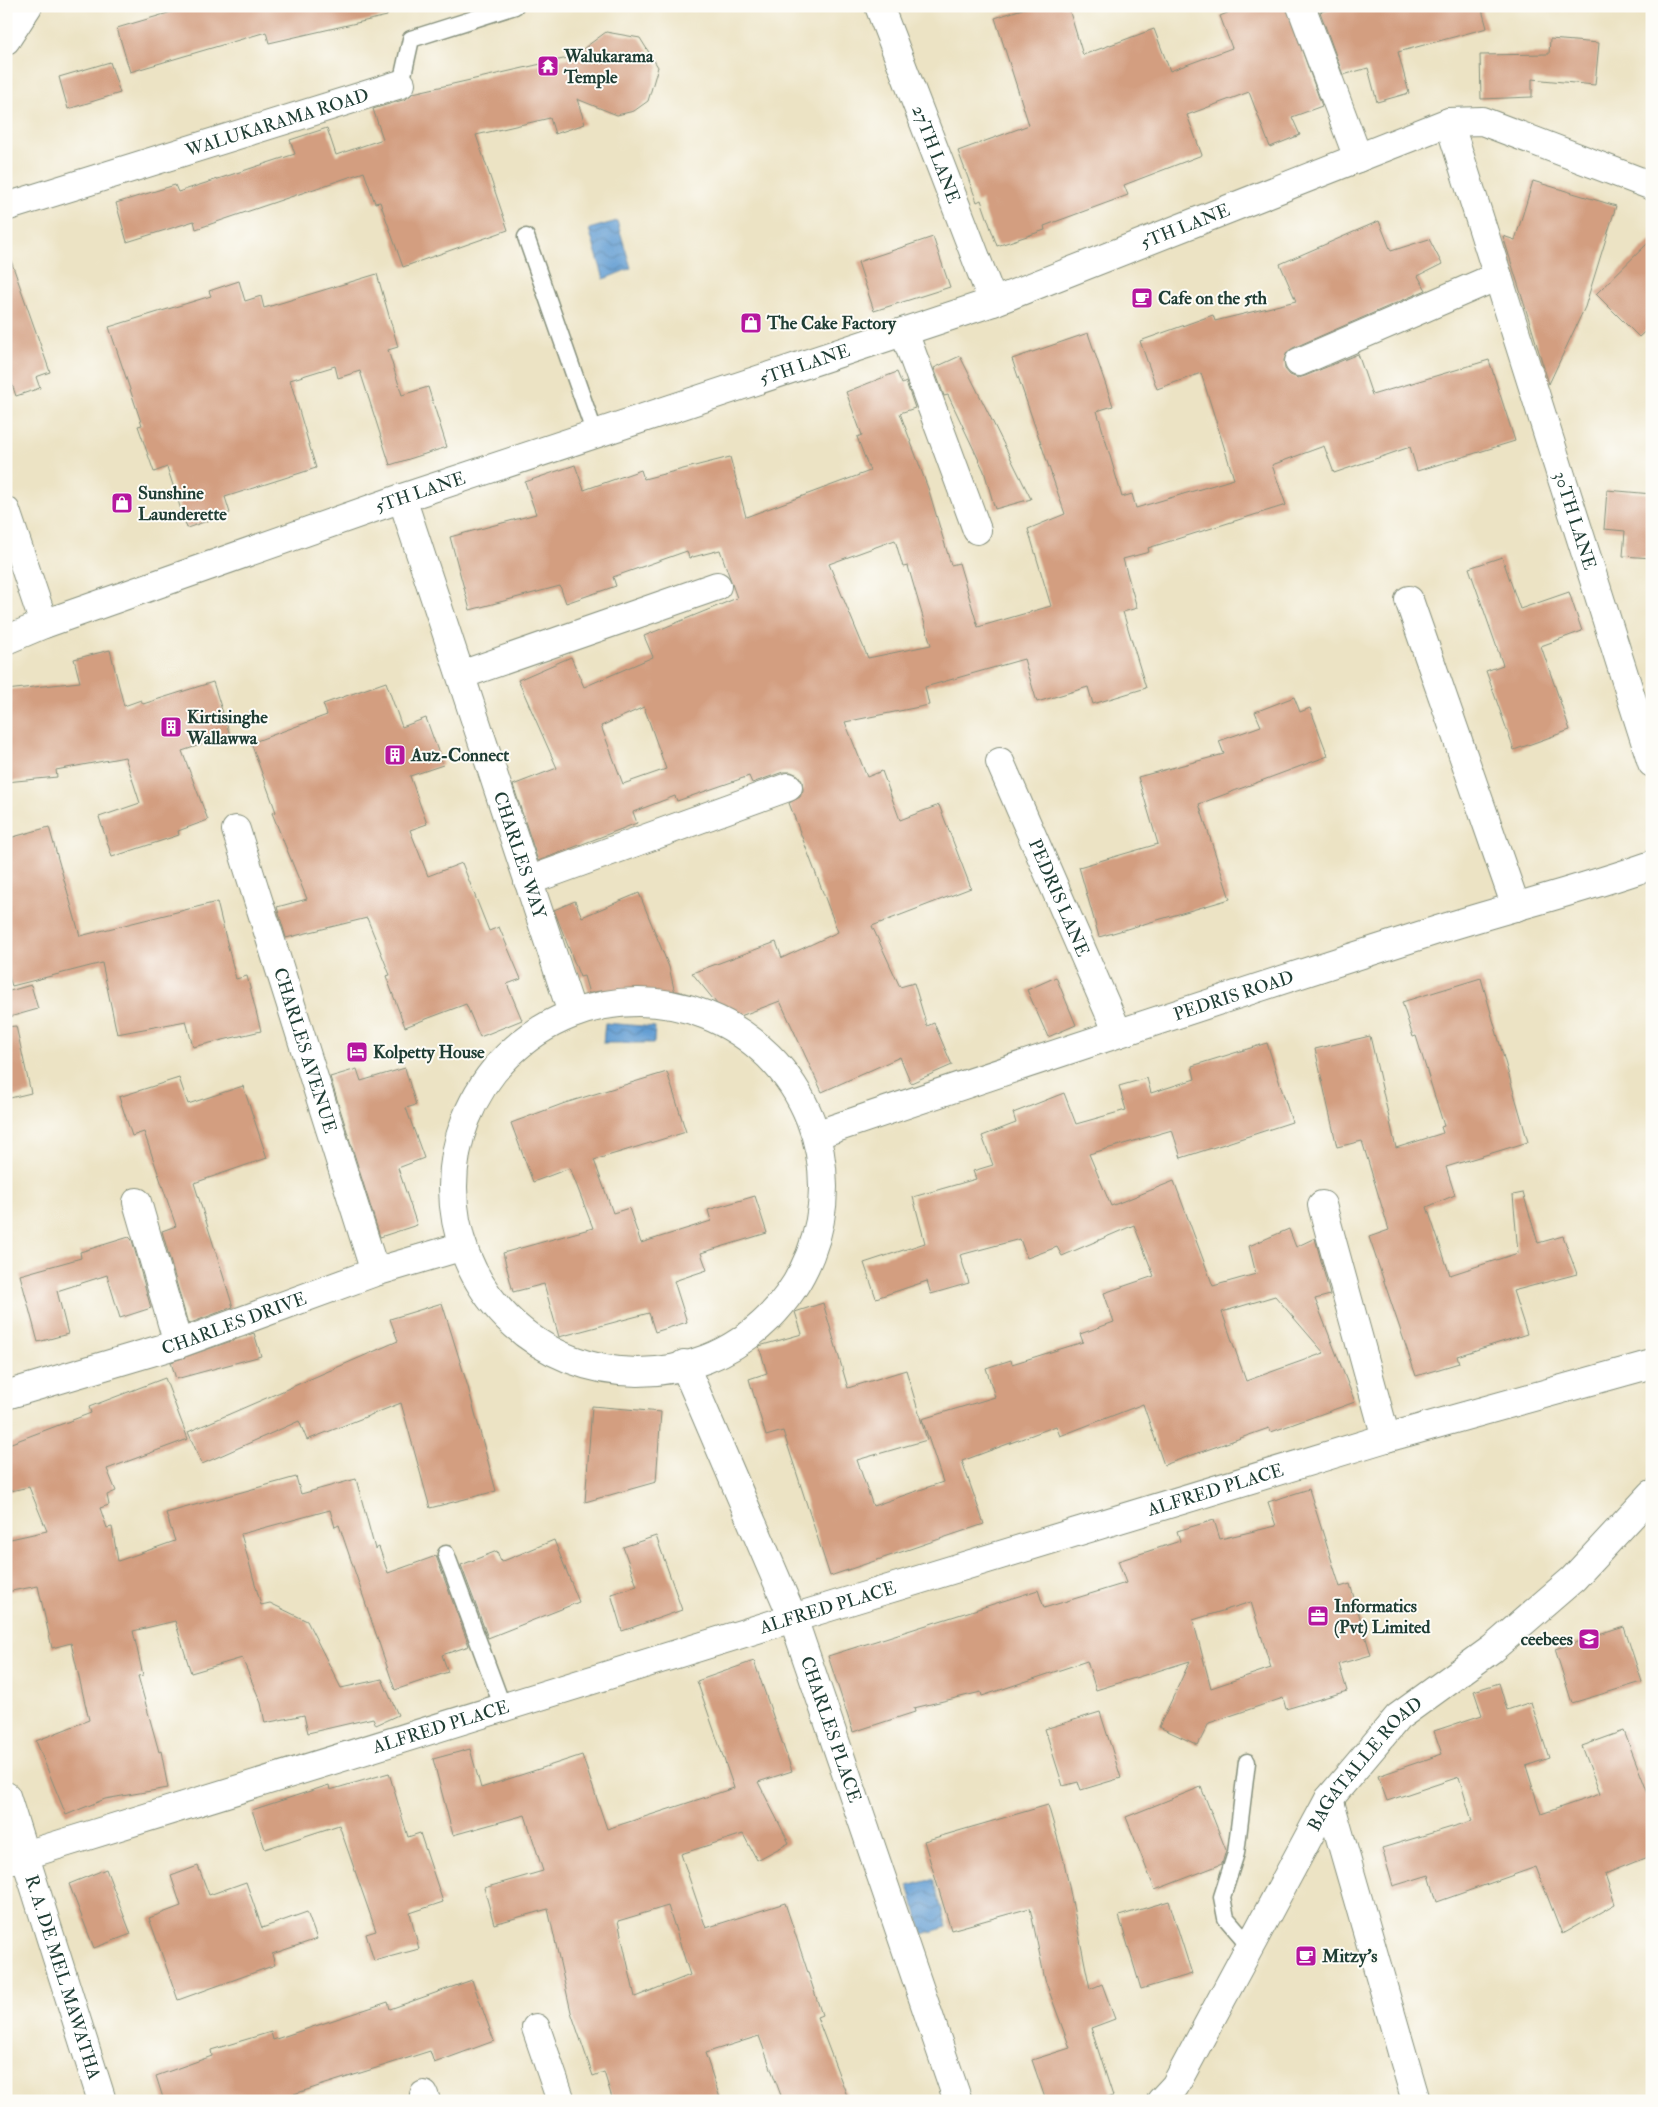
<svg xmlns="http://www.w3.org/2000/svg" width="1658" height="2107" viewBox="0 0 1658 2107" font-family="'IM FELL Double Pica',serif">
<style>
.water{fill:url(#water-waves);stroke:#426e84}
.building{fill:#d39e80;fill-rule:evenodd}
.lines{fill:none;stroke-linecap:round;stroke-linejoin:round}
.lane-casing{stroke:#86907c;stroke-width:19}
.street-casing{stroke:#86907c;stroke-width:30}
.secondary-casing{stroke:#86907c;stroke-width:30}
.highway-casing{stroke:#86907c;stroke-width:30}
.lane{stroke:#fff;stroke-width:16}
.street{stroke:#fff;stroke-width:28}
.secondary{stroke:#fff;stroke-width:28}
.highway{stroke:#fff;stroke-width:28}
.labels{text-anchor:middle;stroke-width:4;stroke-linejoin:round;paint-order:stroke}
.poi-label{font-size:18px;font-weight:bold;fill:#1f3d34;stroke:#fdfcf7;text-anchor:start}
.street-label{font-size:18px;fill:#1f3d34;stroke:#fdfcf7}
</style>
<defs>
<pattern id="water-waves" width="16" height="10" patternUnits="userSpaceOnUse" patternTransform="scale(1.25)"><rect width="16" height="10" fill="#649ed3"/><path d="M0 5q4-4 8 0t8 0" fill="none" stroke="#5282ac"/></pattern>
</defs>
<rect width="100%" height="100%" fill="#fdfcf7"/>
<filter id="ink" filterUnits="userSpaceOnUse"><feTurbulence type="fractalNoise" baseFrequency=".02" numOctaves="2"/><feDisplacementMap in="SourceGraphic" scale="10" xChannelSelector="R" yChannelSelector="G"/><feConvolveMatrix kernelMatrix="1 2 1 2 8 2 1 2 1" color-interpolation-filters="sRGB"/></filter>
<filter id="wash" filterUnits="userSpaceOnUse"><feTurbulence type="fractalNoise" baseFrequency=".0096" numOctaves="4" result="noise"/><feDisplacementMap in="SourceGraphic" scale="20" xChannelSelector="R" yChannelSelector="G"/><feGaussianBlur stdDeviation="1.12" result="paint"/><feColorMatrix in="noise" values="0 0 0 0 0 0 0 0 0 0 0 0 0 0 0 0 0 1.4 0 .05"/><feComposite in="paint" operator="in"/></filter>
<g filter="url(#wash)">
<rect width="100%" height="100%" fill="#ece3c4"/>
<g class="water">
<polygon points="617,221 631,268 604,279 589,229"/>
<polygon points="605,1023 655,1027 654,1043 603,1043"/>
<polygon points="933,1879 947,1927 923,1934 908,1886"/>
</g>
<g id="blocks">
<g class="building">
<polygon points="192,6 386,6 387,16 269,43 266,32 130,72 117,28"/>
<polygon points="1031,6 1068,6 1083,55 1154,29 1170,71 1232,48 1220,16 1244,6 1286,6 1322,106 1292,117 1300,135 1270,147 1249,92 1187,115 1202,155 1124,185 1128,195 1044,226 1045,230 997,246 981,200 977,202 958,151 1029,125 995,18"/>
<polygon points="1340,6 1481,6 1487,28 1398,52 1409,93 1377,102 1368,68 1343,75 1320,12"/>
<polygon points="606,32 640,38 658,67 648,101 634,111 617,115 577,99 585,124 555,134 550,118 476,135 508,230 403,267 380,202 375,203 364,172 196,229 194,221 127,242 116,203 175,185 178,192 295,154 290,140 327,128 336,155 383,139 373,109 406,99 413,93 572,57"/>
<polygon points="1550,39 1599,43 1595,85 1532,79 1532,97 1481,99 1480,55 1549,54"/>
<polygon points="110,62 120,93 68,109 59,77"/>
<polygon points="1533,181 1616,206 1585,307 1549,384 1503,236 1515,240"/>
<path d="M1379,221L1391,251L1429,239L1442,264L1418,276L1426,290L1293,348L1287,352L1284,360L1285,369L1290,375L1298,378L1305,376L1358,354L1372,395L1489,360L1515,441L1417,471L1410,447L1334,473L1324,446L1272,465L1286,505L1148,548L1149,552L1123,559L1137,608L1123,612L1146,688L1093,704L1088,687L1037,702L1024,659L925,687L929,705L845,722L867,777L882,771L900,820L939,805L971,888L872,926L900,987L914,983L927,1026L934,1023L952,1065L911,1083L900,1057L822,1092L780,1001L730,1020L692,973L776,942L782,958L838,932L789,803L800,797L803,790L802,781L798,775L791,772H783L752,783L749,776L677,801L675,796L633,812L637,823L538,861L513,785L557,768L518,680L571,657L584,687L653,657L644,636L737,598L720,550L689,558L687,551L613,577L616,586L566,603L560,586L470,610L450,537L536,514L525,482L575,465L584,490L641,470L644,479L730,457L746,517L870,471L857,437L862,435L846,392L897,372L902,384L906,382L915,408L900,413L929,491L951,565L959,563L978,627L1051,606L1028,529L1065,514L1012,359L1088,333L1113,406L1097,411L1122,497L1132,494L1136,508L1234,479L1201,373L1157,389L1140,341L1213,315L1215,321L1296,301L1280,264ZM895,540L903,567L908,566L931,645L868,658L829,564ZM644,707L666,769L623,784L601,726Z"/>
<polygon points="933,237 950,287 874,311 858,262"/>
<polygon points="1652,239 1652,325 1639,337 1596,294"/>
<polygon points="10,258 50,372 36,377 40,388 16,396 6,367 6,259"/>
<polygon points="377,274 398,347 388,350 402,395 428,387 447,447 390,465 360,371 338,378 335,366 290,380 316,468 225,497 230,513 187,528 167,467 154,472 138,426 142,425 109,327 211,296 209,291 239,281 245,301 261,296 264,308"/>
<polygon points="960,356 1031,499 995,509 984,471 948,395 944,396 934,368"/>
<polygon points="1607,490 1652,494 1652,558 1623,556 1625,531 1604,529"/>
<polygon points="1502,557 1520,609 1569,592 1582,631 1541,646 1570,730 1514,750 1486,671 1503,665 1469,568"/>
<polygon points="110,650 124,706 141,700 143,704 213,682 230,735 182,751 208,820 178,831 179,835 112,857 99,817 140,803 125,757 56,770 57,777 6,782 6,690 80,682 74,659"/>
<polygon points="386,682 402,727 426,718 443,765 410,776 427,824 410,830 428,876 462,863 489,931 499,927 521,979 507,984 522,1020 480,1037 466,1004 405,1027 386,976 390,975 367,918 286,938 277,907 307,899 272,813 276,812 251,743 327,715 323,704"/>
<polygon points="1294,697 1300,712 1310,708 1328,756 1199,804 1230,899 1099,937 1079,867 1158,844 1138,777 1224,754 1219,741 1261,726 1255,712"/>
<polygon points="49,827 80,936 217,902 236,979 247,976 261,1031 193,1047 186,1021 117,1034 102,963 12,986 6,968 6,839"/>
<polygon points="639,893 669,967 677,1002 632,998 592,1004 584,976 580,977 554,910 575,901 582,917"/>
<polygon points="1056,977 1076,1025 1048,1037 1027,990"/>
<polygon points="1481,978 1528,1142 1446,1167 1455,1195 1427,1207 1450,1275 1518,1253 1513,1195 1523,1193 1538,1243 1563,1236 1577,1274 1513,1291 1527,1334 1457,1356 1459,1363 1416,1376 1369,1237 1389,1230 1362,1141 1337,1147 1315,1049 1370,1036 1396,1148 1443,1133 1441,1127 1444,1126 1416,1036 1413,1037 1402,1002"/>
<polygon points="31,985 38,1009 6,1018 6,992"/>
<polygon points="16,1026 31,1093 6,1099 6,1027"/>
<path d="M1267,1043L1292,1122L1181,1158L1172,1130L1089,1154L1111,1206L1174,1181L1213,1286L1256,1274L1249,1246L1289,1229L1296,1247L1315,1238L1330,1295L1315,1299L1355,1402L1271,1432L1269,1428L1164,1465L1143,1404L1060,1436L1056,1426L962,1461L984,1524L830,1576L783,1431L766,1436L749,1379L767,1373L759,1346L802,1334L795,1312L823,1303L848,1388L906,1370L927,1440L857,1460L873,1506L943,1482L922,1419L995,1397L986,1368L1011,1360L1012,1364L1083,1342L1080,1334L1114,1322L1104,1293L1154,1276L1134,1225L1062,1256L1057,1247L1027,1258L1020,1239L960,1255L969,1283L931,1294L927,1281L876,1298L864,1263L925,1243L913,1197L976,1179L973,1171L993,1165L982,1136L1016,1123L1013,1113L1064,1093L1076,1124L1126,1110L1119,1086L1147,1078L1151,1093L1195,1079L1192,1066ZM1275,1296L1324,1353L1246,1381L1222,1312Z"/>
<polygon points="405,1068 416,1105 406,1108 424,1158 398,1168 417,1225 380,1237 330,1077 357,1069 361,1081"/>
<polygon points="667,1072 686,1132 594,1160 613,1213 629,1208 641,1243 711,1221 708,1210 755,1196 767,1233 701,1253 707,1270 674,1281 687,1322 655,1332 649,1313 559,1337 544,1284 513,1292 503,1253 593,1228 570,1168 533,1182 511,1123 565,1103"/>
<polygon points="179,1078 188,1104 243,1086 267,1158 194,1183 233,1307 188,1324 162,1231 176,1226 144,1132 132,1136 119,1097"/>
<polygon points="129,1237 132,1240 151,1308 120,1318 107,1275 57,1291 68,1334 38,1342 20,1275 81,1258 80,1252"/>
<polygon points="442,1303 468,1387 496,1491 430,1508 401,1403 307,1440 299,1421 202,1464 188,1432 398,1341 390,1319"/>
<polygon points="254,1333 261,1356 176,1379 171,1362"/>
<polygon points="165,1378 188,1439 107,1469 116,1491 107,1495 109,1505 100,1508 107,1528 112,1527 118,1561 175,1541 166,1513 296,1477 301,1494 356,1479 375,1549 379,1547 388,1573 436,1556 469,1646 442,1655 448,1672 395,1690 339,1525 335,1527 330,1510 241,1534 261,1605 270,1603 307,1621 341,1688 382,1679 398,1715 376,1725 373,1718 308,1733 304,1715 265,1723 261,1703 242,1658 191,1673 175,1621 133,1631 143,1675 138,1676 159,1752 161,1751 168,1788 105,1799 66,1815 36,1741 89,1720 71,1643 52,1648 38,1586 6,1592 6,1540 47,1531 29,1487 6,1492 6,1445 91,1413 89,1407"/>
<polygon points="592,1406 661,1412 656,1482 585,1502"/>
<path d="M1309,1489L1340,1587L1350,1584L1371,1655L1339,1664L1347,1691L1286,1709L1283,1698L1209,1723L1198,1745L1159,1727L1190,1661L1096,1690L1087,1661L982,1696L981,1692L914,1708L915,1712L853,1732L828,1656L1038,1590L1044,1608L1126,1583L1118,1561L1180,1541L1177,1531L1214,1520L1220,1539L1276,1526L1268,1502ZM1251,1602L1271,1668L1211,1688L1193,1620Z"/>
<polygon points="656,1536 682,1610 622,1631 611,1594 637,1586 623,1547"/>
<polygon points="554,1540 579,1602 488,1638 461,1565 497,1551 501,1562"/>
<polygon points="1624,1627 1642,1682 1572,1703 1555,1649"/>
<path d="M754,1661L792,1771L758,1782L789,1843L757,1860L743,1834L681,1854L706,1928L785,1903L822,2015L817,2017L849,2101H783L759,2036L705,2053L721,2101H613L604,2072L593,2076L571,2012L548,1909L494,1924L484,1888L543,1871L525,1815L453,1835L433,1759L470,1749L481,1788L582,1755L607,1829L734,1788L697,1681ZM668,1906L690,1975L635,1997L618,1921Z"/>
<polygon points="1499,1683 1507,1710 1531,1702 1549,1758 1526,1766 1541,1814 1600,1794 1582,1746 1624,1731 1652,1804 1652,1855 1605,1874 1615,1904 1562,1934 1536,1867 1437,1902 1429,1875 1393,1886 1382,1848 1472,1821 1459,1777 1387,1801 1378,1776 1442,1754 1434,1731 1482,1715 1474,1691"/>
<polygon points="1100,1712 1121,1778 1081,1790 1078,1782 1063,1786 1045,1729"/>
<polygon points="389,1773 408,1837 420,1833 443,1902 410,1913 419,1949 374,1961 366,1934 376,1931 339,1825 265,1849 252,1810 329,1785 330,1790"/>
<polygon points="1201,1787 1226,1850 1222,1864 1155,1890 1126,1817"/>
<polygon points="1048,1805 1063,1857 1090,1989 1102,1984 1115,2019 1091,2028 1113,2096 1099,2101 1046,2101 1032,2060 1070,2048 1045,1980 1030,1908 951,1930 924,1841"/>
<polygon points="198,1866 209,1895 246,1882 262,1928 307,1912 317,1939 272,1954 275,1965 178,2000 149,1918 181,1906 171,1876"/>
<polygon points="106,1869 131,1934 94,1948 69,1884"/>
<polygon points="1169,1901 1192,1974 1141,1989 1119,1916"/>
<polygon points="472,1980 494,2041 434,2063 430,2051 294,2094 297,2101 164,2101 156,2076 212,2056 211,2050 271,2032 273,2040 388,2002 390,2009"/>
</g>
</g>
</g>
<g filter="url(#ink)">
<use href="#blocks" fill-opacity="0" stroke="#86907c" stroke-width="1"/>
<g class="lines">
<g class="lane-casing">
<g id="lane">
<polyline points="401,84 411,39 515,6"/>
<polyline points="526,237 595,434"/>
<polyline points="446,1554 503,1708"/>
<polyline points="1247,1762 1236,1853 1222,1897 1226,1918 1250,1946"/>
</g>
</g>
<g class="street-casing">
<g id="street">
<polyline points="1301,6 1358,158"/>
<polyline points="6,40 28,6"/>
<path id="s1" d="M1449,122L1652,763"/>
<path id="s2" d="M6,207L401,84"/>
<polyline points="904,332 977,530"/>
<polyline points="1299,362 1498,276"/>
<polyline points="6,511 44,624"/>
<polyline points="1409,600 1516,907"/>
<polyline points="461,675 717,586"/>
<path id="s3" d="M1000,762L1118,1033"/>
<path id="s4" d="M236,830L375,1272"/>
<polyline points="528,881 788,787"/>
<polyline points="137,1202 178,1344"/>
<polyline points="1322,1205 1386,1438"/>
<polyline points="1329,1799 1416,2101"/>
<polyline points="536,2028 561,2101"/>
<polyline points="424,2095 426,2101"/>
</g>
</g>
<g class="secondary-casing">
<g id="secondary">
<path id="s5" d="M879,6L993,302"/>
<path id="s6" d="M402,498L572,1013"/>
<path id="s7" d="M6,640L44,624L402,498L993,302L1449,122L1482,121L1652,186"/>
<circle cx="638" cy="1187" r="185"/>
<path id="s8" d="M818,1134C1021,1065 1224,998 1428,933C1503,909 1578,891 1652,865"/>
<path id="s9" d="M684,1364L793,1618L958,2101"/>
<path id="s10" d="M6,1395L178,1344L375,1272L460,1247"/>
<path id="s11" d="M6,1861L793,1618L1386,1438L1652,1364"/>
<path id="s12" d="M1161,2101L1175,2086L1329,1799L1398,1717L1492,1649L1573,1579L1652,1494"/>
</g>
</g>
<g class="highway-casing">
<g id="highway">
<path id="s13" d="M6,1796L102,2101"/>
</g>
</g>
<use href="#lane" class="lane"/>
<use href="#street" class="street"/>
<use href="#secondary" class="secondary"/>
<use href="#highway" class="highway"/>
</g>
</g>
<defs>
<g id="temple-square" transform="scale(1.125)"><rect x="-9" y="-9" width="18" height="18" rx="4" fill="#b5179e" stroke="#fdfcf7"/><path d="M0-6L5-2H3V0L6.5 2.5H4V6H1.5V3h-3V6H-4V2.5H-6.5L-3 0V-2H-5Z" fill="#fff"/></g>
<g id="cafe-square" transform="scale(1.125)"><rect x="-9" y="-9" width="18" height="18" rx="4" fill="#b5179e" stroke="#fdfcf7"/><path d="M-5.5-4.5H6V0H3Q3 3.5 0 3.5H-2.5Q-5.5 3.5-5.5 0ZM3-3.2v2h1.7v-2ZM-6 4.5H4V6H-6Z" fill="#fff"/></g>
<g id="shop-square" transform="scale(1.125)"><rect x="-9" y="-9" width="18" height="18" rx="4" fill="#b5179e" stroke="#fdfcf7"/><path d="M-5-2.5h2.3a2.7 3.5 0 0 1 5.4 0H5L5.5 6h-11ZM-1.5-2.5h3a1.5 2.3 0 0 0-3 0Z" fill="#fff"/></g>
<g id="building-square" transform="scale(1.125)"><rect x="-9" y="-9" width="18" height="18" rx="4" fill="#b5179e" stroke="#fdfcf7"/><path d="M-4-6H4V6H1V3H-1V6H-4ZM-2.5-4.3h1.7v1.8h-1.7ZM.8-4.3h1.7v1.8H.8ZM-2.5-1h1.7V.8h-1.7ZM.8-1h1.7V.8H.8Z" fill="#fff"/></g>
<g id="hotel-square" transform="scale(1.125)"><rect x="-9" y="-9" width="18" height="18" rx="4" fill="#b5179e" stroke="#fdfcf7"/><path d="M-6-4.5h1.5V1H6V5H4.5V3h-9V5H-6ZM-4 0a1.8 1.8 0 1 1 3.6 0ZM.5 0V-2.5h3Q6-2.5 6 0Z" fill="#fff"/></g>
<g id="office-square" transform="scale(1.125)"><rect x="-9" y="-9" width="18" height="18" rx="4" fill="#b5179e" stroke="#fdfcf7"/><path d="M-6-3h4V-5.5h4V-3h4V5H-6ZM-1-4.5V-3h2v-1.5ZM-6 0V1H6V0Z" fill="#fff"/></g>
<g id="school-square" transform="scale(1.125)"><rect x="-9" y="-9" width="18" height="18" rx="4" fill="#b5179e" stroke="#fdfcf7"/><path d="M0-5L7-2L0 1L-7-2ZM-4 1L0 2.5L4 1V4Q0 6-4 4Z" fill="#fff"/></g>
</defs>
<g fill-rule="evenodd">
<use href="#temple-square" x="548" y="66"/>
<use href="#cafe-square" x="1142" y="298"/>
<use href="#shop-square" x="751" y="323"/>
<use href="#shop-square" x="122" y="503"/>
<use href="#building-square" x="171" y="727"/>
<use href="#building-square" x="395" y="755"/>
<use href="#hotel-square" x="357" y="1052"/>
<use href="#office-square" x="1318" y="1616"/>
<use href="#school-square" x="1589" y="1639"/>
<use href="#cafe-square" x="1306" y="1956"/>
</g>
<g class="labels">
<g class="poi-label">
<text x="564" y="62">Walukarama<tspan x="564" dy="21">Temple</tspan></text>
<text x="1158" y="304">Cafe on the 5th</text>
<text x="767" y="329">The Cake Factory</text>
<text x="138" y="499">Sunshine<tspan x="138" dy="21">Launderette</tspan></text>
<text x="187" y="723">Kirtisinghe<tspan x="187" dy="21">Wallawwa</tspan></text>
<text x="411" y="761">Auz-Connect</text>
<text x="373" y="1058">Kolpetty House</text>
<text x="1334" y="1612">Informatics<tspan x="1334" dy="21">(Pvt) Limited</tspan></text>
<text x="1573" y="1645" text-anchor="end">ceebees</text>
<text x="1322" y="1962">Mitzy's</text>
</g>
<g class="street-label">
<text dy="6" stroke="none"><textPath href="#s2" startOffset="284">WALUKARAMA ROAD</textPath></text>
<text dy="6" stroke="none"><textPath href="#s5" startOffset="159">27TH LANE</textPath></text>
<text dy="6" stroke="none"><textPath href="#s7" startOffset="1250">5TH LANE</textPath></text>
<text dy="6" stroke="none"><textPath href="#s7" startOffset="845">5TH LANE</textPath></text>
<text dy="6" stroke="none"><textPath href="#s7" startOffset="440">5TH LANE</textPath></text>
<text dy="6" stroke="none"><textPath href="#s1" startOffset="418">30TH LANE</textPath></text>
<text dy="6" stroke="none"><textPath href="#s6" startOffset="376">CHARLES WAY</textPath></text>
<text dy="6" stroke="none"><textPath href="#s3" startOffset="148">PEDRIS LANE</textPath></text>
<text dy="6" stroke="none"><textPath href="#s8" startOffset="438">PEDRIS ROAD</textPath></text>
<text dy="6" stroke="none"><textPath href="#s4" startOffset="231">CHARLES AVENUE</textPath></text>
<text dy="6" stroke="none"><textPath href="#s10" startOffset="239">CHARLES DRIVE</textPath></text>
<text dy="6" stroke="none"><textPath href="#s11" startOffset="1265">ALFRED PLACE</textPath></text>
<text dy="6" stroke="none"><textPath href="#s11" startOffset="860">ALFRED PLACE</textPath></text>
<text dy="6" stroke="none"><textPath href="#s11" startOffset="455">ALFRED PLACE</textPath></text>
<text dy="6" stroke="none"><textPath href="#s9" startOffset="394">CHARLES PLACE</textPath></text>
<text dy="6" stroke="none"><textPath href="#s12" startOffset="396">BAGATALLE ROAD</textPath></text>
<text dy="6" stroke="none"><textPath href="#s13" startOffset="190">R. A. DE MEL MAWATHA</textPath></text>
</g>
</g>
<rect width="1658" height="2107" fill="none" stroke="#fdfcf7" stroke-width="25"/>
</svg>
